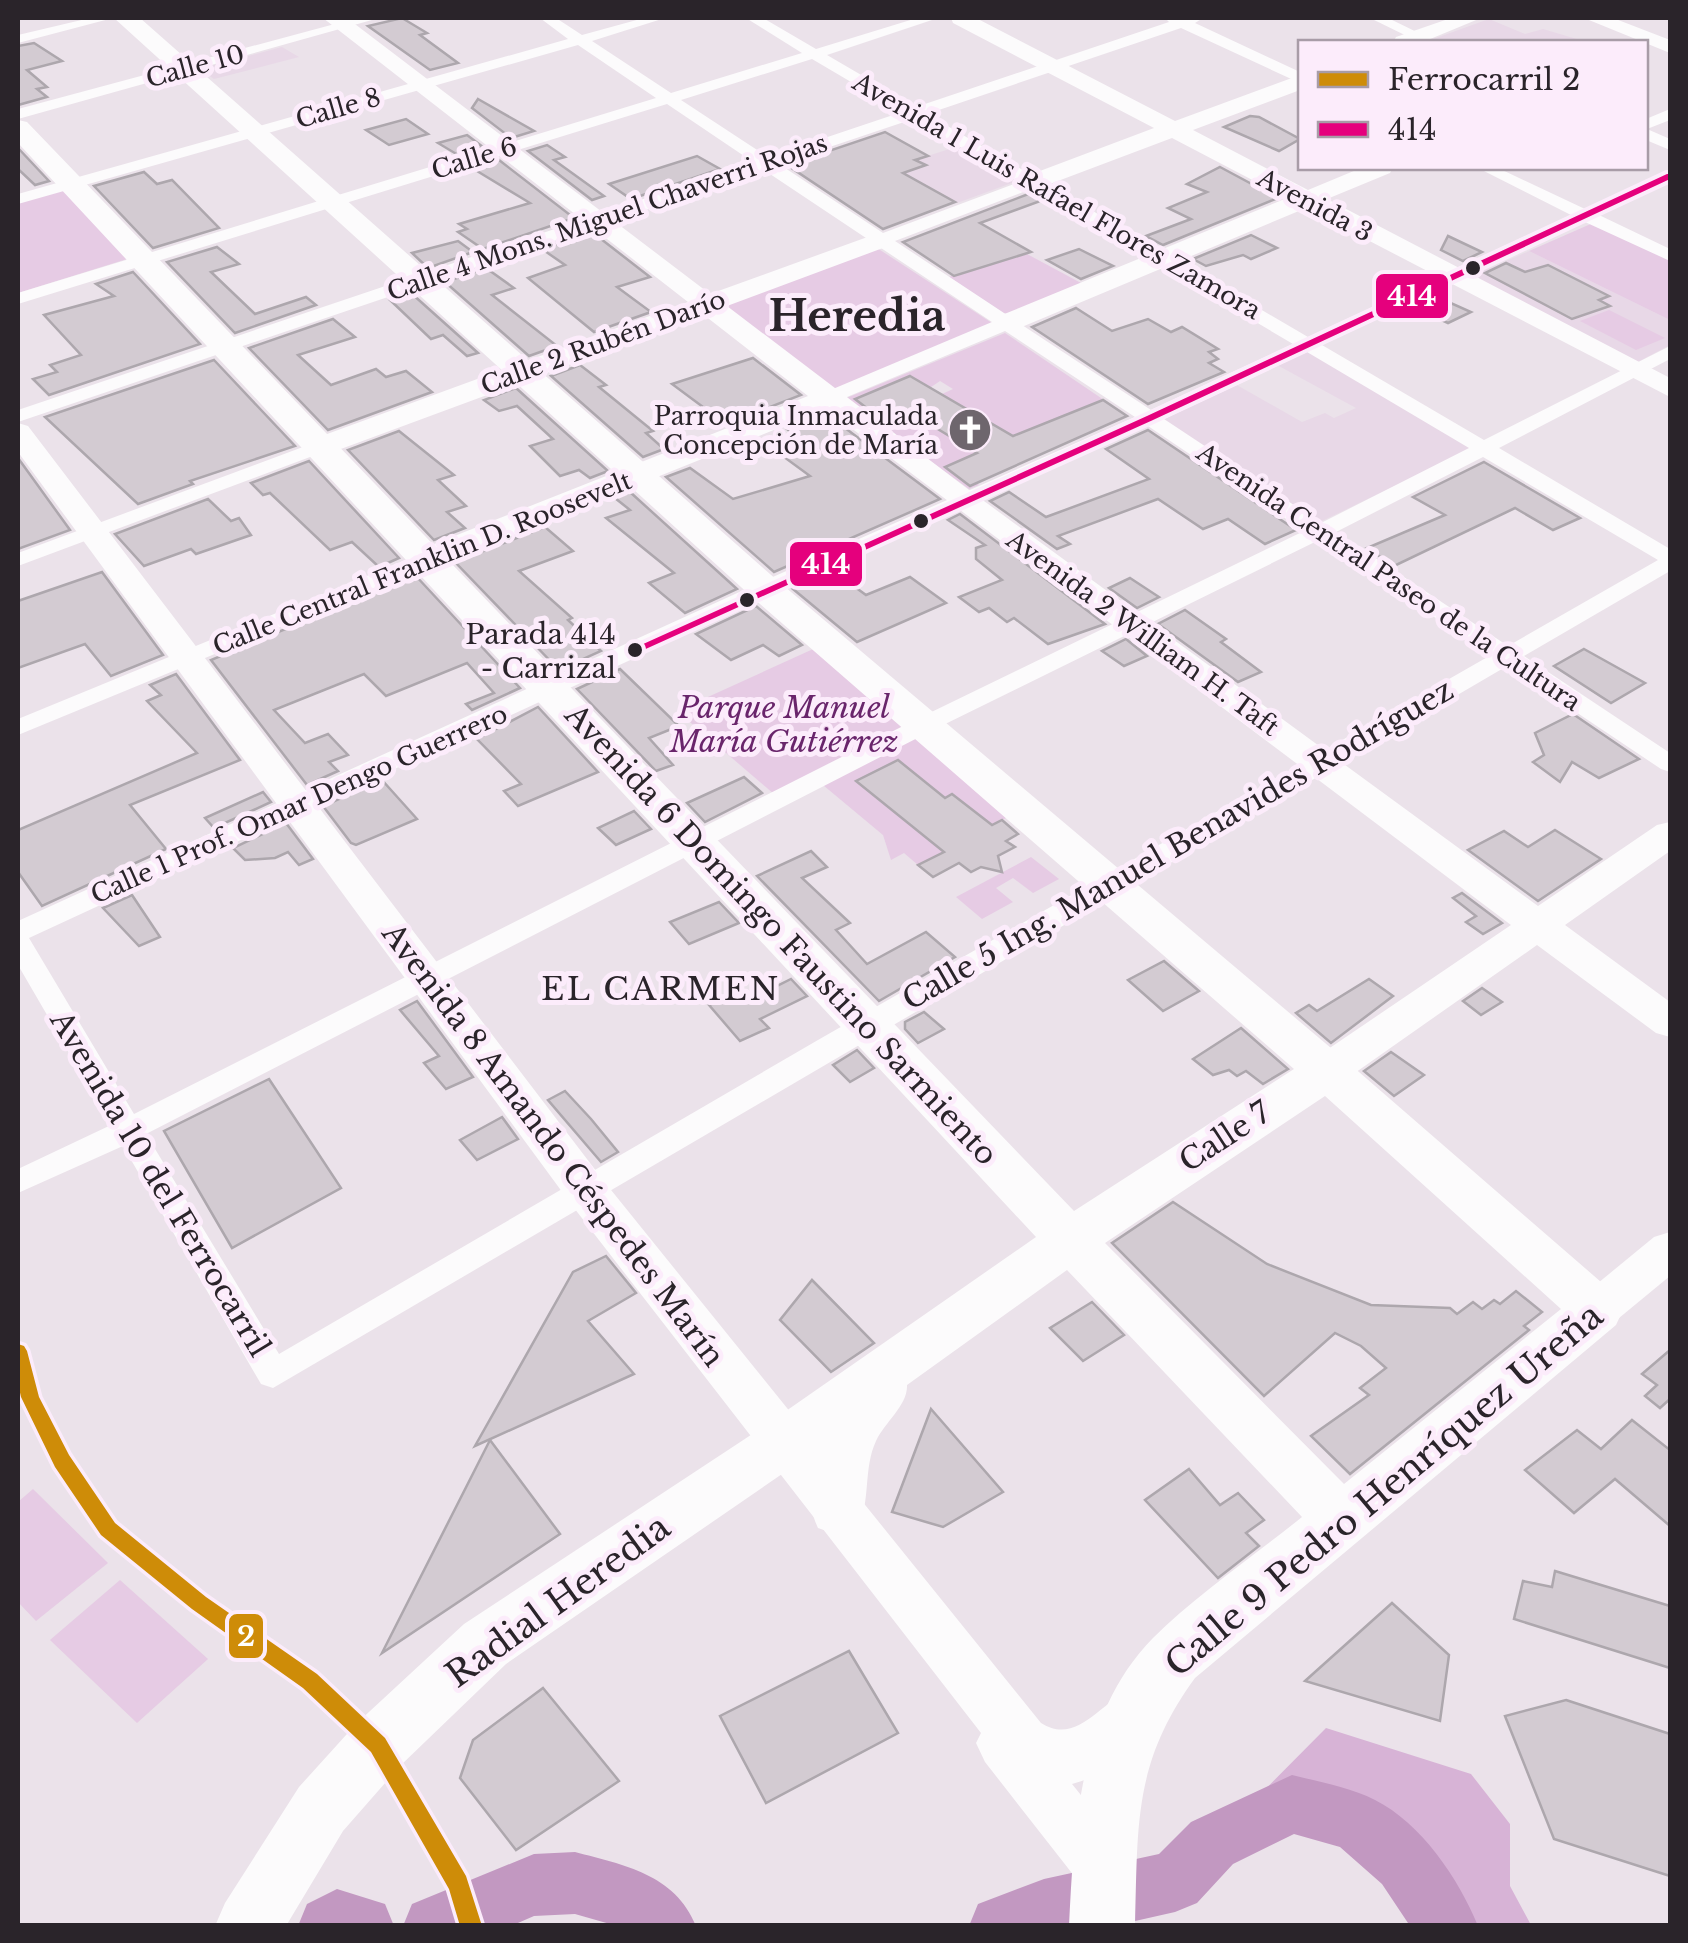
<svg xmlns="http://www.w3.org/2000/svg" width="1688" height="1943" viewBox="0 0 1688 1943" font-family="'Libre Baskerville',serif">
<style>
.built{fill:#e8d8e7}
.green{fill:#e6cbe4}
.forest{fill:#d7b3d6}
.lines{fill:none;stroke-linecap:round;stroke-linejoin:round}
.river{fill:#c298c1;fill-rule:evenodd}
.building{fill:#d3cbd2;stroke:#ada7ad;stroke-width:2.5}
.street{fill:#fcfbfc;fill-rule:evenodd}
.secondary{fill:#fcfbfc;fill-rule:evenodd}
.primary{fill:#fcfbfc;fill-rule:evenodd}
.bus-1-casing{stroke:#fcecfb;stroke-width:8}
.bus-1{fill:#e5007d;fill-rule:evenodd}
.rail-1-casing{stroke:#fcecfb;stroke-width:7}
.rail-1{fill:#ce8c08;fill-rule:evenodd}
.bus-dot{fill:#2a242a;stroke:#fcecfb;stroke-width:4}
.labels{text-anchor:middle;stroke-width:10;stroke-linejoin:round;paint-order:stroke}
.far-street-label{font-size:25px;fill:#2a242a;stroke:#fcecfb}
.far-poi-label{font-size:25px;fill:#2a242a;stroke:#fcecfb;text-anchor:end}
.bus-label{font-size:28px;fill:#2a242a;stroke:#fcecfb;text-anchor:end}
.park-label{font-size:30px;font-style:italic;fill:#69256b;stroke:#fcecfb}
.street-label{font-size:30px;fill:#2a242a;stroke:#fcecfb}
.neighbourhood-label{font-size:32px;letter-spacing:2.5px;fill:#2a242a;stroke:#fcecfb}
.near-street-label{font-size:35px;fill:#2a242a;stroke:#fcecfb}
.far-town-label{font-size:42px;font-weight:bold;fill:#2a242a;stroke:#fcecfb}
.line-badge{stroke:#fcecfb;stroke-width:4}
.badge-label{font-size:28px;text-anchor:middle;font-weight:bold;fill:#fff}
</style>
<rect width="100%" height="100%" fill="#ebe2ea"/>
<g class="built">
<polygon points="1489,19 1525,34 1543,29 1580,40 1425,42"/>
<polygon points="282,47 299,57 214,79 200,69"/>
<polygon points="962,145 1017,181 957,203 903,173 925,165 915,160"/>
<polygon points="1529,251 1670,320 1670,345 1636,363 1470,277"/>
<polygon points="1308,351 1473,448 1320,522 1160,419 1235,384 1302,422 1325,413 1334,418 1356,408 1277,365"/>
</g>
<g class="green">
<polygon points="64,190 127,259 18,293 18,203"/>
<polygon points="1593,223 1670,259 1670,320 1529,251"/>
<polygon points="877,248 995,325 835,392 720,306"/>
<polygon points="1006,254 1014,258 1027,254 1081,283 1012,314 1003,313 949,277"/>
<polygon points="1609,310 1665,338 1636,350 1580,321"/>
<polygon points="1005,333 1104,400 1013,436 942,394 953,389 940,381 888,416 905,409 977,453 949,466 979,485 969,489 844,399"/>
<polygon points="822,645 916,723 774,794 677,711"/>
<polygon points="922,734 1014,814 982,830 952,794 945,798 898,761 856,780 944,852 918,865 904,853 891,860 883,835 823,785"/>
<polygon points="1031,857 1059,879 1033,893 1013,878 996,888 1013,902 982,919 956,897"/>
<polygon points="33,1489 108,1563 36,1621 18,1602 18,1502"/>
<polygon points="120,1580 208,1659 137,1723 50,1640"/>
</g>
<polygon class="forest" points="1326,1728 1471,1774 1510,1824 1510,1886 1531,1925 1447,1925 1404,1862 1357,1822 1292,1805 1212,1843"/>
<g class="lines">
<g class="river">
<path d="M1292,1775C1319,1782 1350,1787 1375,1800C1421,1823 1459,1879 1478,1926H1410L1382,1884L1340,1847L1294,1834L1233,1864L1197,1903L1175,1912L1113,1926H969L978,1904L1044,1879L1159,1854L1191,1822Z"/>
<path d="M575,1852C624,1865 675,1874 696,1926H617L575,1914L534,1916L511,1926H403L412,1904L534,1854Z"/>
<polygon points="337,1889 385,1904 394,1926 298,1926 307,1904"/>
</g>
</g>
<g class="building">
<polygon points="402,18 427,33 420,35 458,63 430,70 368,26"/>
<polygon points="34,43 62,61 27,70 47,87 37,89 47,97 18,105 18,46"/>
<polygon points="478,99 534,131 511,138 472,108"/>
<polygon points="1250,116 1259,117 1300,139 1279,151 1224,127"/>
<polygon points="406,119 428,134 389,145 366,130"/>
<polygon points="885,132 928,156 915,160 926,165 903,173 955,202 883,229 787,165"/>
<polygon points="467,135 483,147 458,155 438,143"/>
<polygon points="547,145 565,157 554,160 604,196 592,200 528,151"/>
<polygon points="18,148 49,181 35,185 18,169"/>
<polygon points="697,156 720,169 631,199 609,184"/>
<polygon points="499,160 574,218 483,249 458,232 467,229 459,224 530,203 472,168"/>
<polygon points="1220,167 1278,198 1163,245 1146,236 1191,219 1168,208 1207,192 1187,184"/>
<polygon points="144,172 157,184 172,180 219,228 153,248 94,186"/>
<polygon points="1031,193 1043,200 980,223 1031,252 954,276 903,242"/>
<polygon points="592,232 650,277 617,287 651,312 594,332 528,278 565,265 542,249"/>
<polygon points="1251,235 1277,248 1251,259 1243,255 1206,266 1193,259"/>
<polygon points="1448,236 1482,252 1463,261 1441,250"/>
<polygon points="458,241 473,252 428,268 412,253"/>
<polygon points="217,247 239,264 211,272 255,314 306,297 316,305 235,333 167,262"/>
<polygon points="1079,249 1113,266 1081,279 1047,260"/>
<polygon points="1506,263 1525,272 1548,265 1609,296 1599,300 1610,306 1572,319 1485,273"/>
<polygon points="486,268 514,288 492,295 557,346 529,356 445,282"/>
<polygon points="133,272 200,344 49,395 33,379 57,372 50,365 81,355 44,315 114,296 96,284"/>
<polygon points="411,293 478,353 467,356 443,335 431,339 390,300"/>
<polygon points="1435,296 1471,312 1448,323 1413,307"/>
<polygon points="1076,308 1112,331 1148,319 1171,332 1182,327 1218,349 1209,352 1218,359 1209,363 1224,372 1148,404 1032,327"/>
<polygon points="333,319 355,337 298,355 331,385 376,369 386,377 406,371 432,392 328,430 249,348"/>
<polygon points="753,358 801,395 726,424 672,384"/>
<polygon points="214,360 295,446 190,481 193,484 138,504 45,417"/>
<polygon points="580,365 606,385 599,387 653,431 646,433 664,449 643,457 551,376"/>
<polygon points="910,376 1013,436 1103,400 1127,416 970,486 945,467 977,453 905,409 881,419 855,399"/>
<polygon points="516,388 608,471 590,478 579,470 560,476 530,446 553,439 517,406 499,411 484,400"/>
<polygon points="825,413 940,499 774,572 666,477 690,468 733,499 810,476 784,457 811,448 787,429"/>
<polygon points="1148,430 1296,530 1265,544 1228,519 1203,529 1158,499 1058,536 1070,544 1057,549 990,501 1009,492 1046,517 1149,479 1106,449"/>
<polygon points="399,431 454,475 438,480 466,506 447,512 465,528 434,540 348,450"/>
<polygon points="18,458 70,530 18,549"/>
<polygon points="309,461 399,558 379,567 352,542 330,550 270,493 263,495 251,483"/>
<polygon points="1484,462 1580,518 1553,530 1515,508 1394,566 1367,548 1445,515 1413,497"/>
<polygon points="630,492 737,589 685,613 649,583 674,573 606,518 630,510 615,498"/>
<polygon points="208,499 231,521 239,518 251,535 196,554 191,549 144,566 115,534"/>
<polygon points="960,514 1105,624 1048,644 1014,618 1007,622 989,608 979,612 959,597 1002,580 976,559 976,548 985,545 948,520"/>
<polygon points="545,527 573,551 519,571 572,618 568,620 601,651 559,670 455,562"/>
<polygon points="833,571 866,595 910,577 946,603 857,642 793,589"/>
<polygon points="102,572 163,655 111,676 85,644 18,668 18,601"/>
<polygon points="415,575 520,688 472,710 466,704 494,693 467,663 386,696 364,674 274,710 305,743 328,734 348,755 329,762 338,771 307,785 211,660"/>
<polygon points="1130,578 1159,597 1137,608 1109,588"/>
<polygon points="756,606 802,645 779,656 763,645 731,660 696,634"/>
<polygon points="1185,610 1226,639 1221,642 1261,672 1238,682 1158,624"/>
<polygon points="1126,639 1147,656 1124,666 1102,651"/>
<polygon points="1584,649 1645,683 1611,703 1554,666"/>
<polygon points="620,669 679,726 649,738 673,765 656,771 577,689"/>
<polygon points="176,674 240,760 130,805 166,849 42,906 18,872 18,830 197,753 147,701 161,695 150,685"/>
<polygon points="538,707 598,772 518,806 504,791 521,784 477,739"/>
<polygon points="1573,714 1639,759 1599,778 1572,762 1560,782 1533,762 1544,755 1535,733"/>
<polygon points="898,760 945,798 952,794 992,825 1002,820 1018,834 1006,841 1015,847 998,856 1002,872 981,867 971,872 959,863 933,877 918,865 944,852 856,781"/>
<polygon points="744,777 762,793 705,822 687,803"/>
<polygon points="382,780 417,819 356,845 351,843 323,806"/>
<polygon points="263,792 271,802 214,828 205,818"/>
<polygon points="634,811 651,829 616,845 598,828"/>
<polygon points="286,823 313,859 299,865 288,852 275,858 245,860 233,848"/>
<polygon points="1555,830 1601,859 1538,901 1468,850 1504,831 1528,847"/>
<polygon points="811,851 827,867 802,878 850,923 836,930 867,964 926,932 955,957 879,1001 757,876"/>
<polygon points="1462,893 1502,923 1483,934 1466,922 1476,916 1453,898"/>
<polygon points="132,895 160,937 139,946 103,908"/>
<polygon points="719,902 739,923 689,944 670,922"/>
<polygon points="1164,961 1199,991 1163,1011 1128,980"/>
<polygon points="791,979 807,996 760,1019 769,1028 740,1041 709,1005 737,993 745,1002"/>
<polygon points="1369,979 1393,996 1331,1043 1296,1013 1309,1005 1317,1011"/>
<polygon points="1482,988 1502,1002 1481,1015 1463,1001"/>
<polygon points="417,1001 473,1077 446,1089 424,1063 439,1056 400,1010"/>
<polygon points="924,1012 944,1029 918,1043 905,1029 905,1022"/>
<polygon points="1241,1028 1288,1069 1263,1084 1246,1071 1237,1076 1229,1070 1213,1075 1193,1059"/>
<polygon points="857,1050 874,1068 850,1082 833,1065"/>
<polygon points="1391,1052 1424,1075 1394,1096 1364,1071"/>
<polygon points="269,1079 341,1188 232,1248 164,1131"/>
<polygon points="565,1091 591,1119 618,1152 601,1162 548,1100"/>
<polygon points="502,1117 518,1139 477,1160 460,1140"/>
<polygon points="1173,1202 1267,1264 1371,1305 1450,1308 1457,1314 1473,1302 1482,1309 1494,1300 1500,1304 1516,1291 1542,1312 1524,1326 1529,1330 1350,1474 1311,1436 1369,1395 1360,1388 1386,1368 1361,1346 1335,1333 1264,1396 1112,1243"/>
<polygon points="606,1256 636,1293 588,1321 634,1374 475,1446 573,1272"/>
<polygon points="812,1280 874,1343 831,1372 780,1320"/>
<polygon points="1092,1302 1124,1335 1083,1361 1050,1328"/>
<polygon points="1670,1350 1670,1399 1660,1408 1645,1396 1657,1385 1642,1374"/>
<polygon points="931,1409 1003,1492 943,1527 892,1512"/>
<polygon points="1632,1420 1670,1450 1670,1526 1615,1479 1574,1513 1525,1470 1577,1430 1601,1449"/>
<polygon points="490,1440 560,1534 382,1653"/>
<polygon points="1189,1469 1220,1505 1238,1493 1264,1520 1246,1533 1259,1546 1218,1578 1145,1500"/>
<polygon points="1555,1571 1670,1606 1670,1668 1514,1619 1523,1581 1552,1587"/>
<polygon points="1392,1603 1449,1655 1440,1721 1305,1681"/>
<polygon points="849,1651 898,1733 766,1803 720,1716"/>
<polygon points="543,1688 619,1781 516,1850 460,1778 473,1740"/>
<polygon points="1566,1700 1670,1734 1670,1876 1554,1839 1505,1716"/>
</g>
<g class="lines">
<g class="street">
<polygon points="90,18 113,18 18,43 18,35"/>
<polygon points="357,18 379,18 18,119 18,109"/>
<path d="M540,18H556L582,35L644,18H665L592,41L671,93L802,53L746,18H763L816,49L917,18H938L827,55L916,107L1169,22L1165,18H1203L1195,23L1300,72V83L1181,28L927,114L1308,337L1571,215L1478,168H1498L1585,209L1670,171V182L1599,215L1670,249V261L1585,222L1322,345L1484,440L1670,346V359L1499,448L1670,549V571L1524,656L1670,753V772L1661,769L1507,666L273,1388L261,1384L123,1146L18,1193V1169L111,1125L18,965V921L757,584L1135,417L1005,331L835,402H821V394L992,322L764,170L18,422V410L753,162L667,104L18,304V293L656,98L578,45L18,204V194L568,39ZM812,59L902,112L768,157L681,100ZM913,119L1019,182L883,233L779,164ZM1031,189L1293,344L1151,410L895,241ZM1307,352L1469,448L1321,523L1164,419ZM1148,426L1304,531L915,720L134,1114L29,938L773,594ZM1483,457L1658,560L1508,646L1336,532ZM1319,540L1491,655L818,1040L279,1354L146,1134L933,730Z"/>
<polygon points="1370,18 1388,18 1427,37 1415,40"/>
<polygon points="1670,109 1670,120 1647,129 1670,139 1670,150 1646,140 1646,119"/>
<polygon points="319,441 326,443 326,451 18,566 18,553"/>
<polygon points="425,552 433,554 436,559 433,564 18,735 18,719"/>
</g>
<g class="secondary">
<polygon points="323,18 347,18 710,294 873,235 891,235 895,240 891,245 727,306 973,493 1538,906 1657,825 1670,822 1670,851 1565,925 1670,1002 1670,1037 1656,1033 1537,945 1342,1082 1327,1086 1312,1082 1306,1071 1312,1060 1511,925 826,409 436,566 414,566 409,559 414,552 808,396 704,315 330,453 308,453 304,447 308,441 688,302"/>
<polygon points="951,18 976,18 1175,121 1300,75 1300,90 1193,130 1308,190 1361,168 1393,168 1390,173 1327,199 1670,378 1670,397 1306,208 1017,329 997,329 993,323 997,317 1287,198 1172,138 1042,187 1024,187 1021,182 1024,177 1154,128 953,23"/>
<polygon points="1451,18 1481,18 1423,42 1393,42 1396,37"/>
<polygon points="1584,18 1613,18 1670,40 1670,53"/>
<path d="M18,423L28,426L603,1180L1041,1723C1077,1746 1100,1702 1132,1689L1151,1697L1159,1715C1144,1750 1109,1774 1072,1784L1122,1846L1131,1866L1122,1886L1102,1895L1082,1886L985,1762L976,1743L981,1733L571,1204L18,452Z"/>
<polygon points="1670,1232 1670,1276 1613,1323 1597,1329 1581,1323 1574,1310 1581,1297 1654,1237"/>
</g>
<path class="primary" d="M114,18H140L778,581L1344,1059L1616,1295L1623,1310L1616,1325L1195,1678C1133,1763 1138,1824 1135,1926H1069C1074,1827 1079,1713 1153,1638C1195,1596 1255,1555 1302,1517L1067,1270L907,1385C908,1405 885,1422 876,1441C863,1469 871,1500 858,1528L838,1535L818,1528C806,1502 808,1477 817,1450L506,1664L400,1766L343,1831L286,1926H215L225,1903L299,1787L356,1724L464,1624L763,1427L1036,1237L18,143V120L27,122L1074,1211L1294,1069L752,597ZM1325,1096L1561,1309L1344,1484L1105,1243Z"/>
<g class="bus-1-casing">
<polygon id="bus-1" points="1667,174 1670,174 1670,179 1153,420 639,652 631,652 630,650 1147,416"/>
</g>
<use href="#bus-1" class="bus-1"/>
<g class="rail-1-casing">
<polygon id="rail-1" points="18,1344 24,1346 27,1351 39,1397 69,1455 115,1523 206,1597 317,1674 385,1738 466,1876 482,1926 460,1926 449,1889 371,1752 303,1688 192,1609 101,1535 55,1467 21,1397 18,1384"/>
</g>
<use href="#rail-1" class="rail-1"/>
</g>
<defs>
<g id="church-disc" transform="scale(2.25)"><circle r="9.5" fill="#6e666d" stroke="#fcecfb"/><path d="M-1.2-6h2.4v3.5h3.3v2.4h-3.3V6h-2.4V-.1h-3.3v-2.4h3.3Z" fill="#fff"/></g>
</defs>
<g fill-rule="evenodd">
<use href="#church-disc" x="970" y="430"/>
</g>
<g class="bus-dot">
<circle cx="1473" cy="268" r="9"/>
<circle cx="921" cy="521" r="9"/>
<circle cx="747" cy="600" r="9"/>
<circle cx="635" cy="650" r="9"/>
</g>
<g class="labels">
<g class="far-street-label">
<text transform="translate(195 66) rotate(-15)" y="9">Calle 10</text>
<text transform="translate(338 108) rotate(-16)" y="9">Calle 8</text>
<text transform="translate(474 158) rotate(-17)" y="9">Calle 6</text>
<text transform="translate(1057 196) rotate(30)" y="9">Avenida 1 Luis Rafael Flores Zamora</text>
<text transform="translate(1315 205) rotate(28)" y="9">Avenida 3</text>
<text transform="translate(607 217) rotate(-19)" y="9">Calle 4 Mons. Miguel Chaverri Rojas</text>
<text transform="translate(603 342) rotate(-20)" y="9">Calle 2 Rubén Darío</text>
<text transform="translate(422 563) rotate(-22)" y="9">Calle Central Franklin D. Roosevelt</text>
<text transform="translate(1389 577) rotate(34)" y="9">Avenida Central Paseo de la Cultura</text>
<text transform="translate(1143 633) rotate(36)" y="9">Avenida 2 William H. Taft</text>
<text transform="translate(299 804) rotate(-24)" y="9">Calle 1 Prof. Omar Dengo Guerrero</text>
</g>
<g class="far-poi-label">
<text x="938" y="425">Parroquia Inmaculada<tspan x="938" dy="29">Concepción de María</tspan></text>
</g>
<g class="bus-label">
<text x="616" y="644">Parada 414<tspan x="616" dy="34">- Carrizal</tspan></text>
</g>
<g class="park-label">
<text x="784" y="718">Parque Manuel<tspan x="784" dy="34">María Gutiérrez</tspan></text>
</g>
<g class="street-label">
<text transform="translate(1178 845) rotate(-30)" y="10">Calle 5 Ing. Manuel Benavides Rodríguez</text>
<text transform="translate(781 935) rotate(47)" y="10">Avenida 6 Domingo Faustino Sarmiento</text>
<text transform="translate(1225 1137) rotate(-33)" y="10">Calle 7</text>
<text transform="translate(553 1145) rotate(53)" y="10">Avenida 8 Amando Céspedes Marín</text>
<text transform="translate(160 1184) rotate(59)" y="10">Avenida 10 del Ferrocarril</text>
</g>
<g class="neighbourhood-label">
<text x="661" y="1000">EL CARMEN</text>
</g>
<g class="near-street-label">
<text transform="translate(1384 1490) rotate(-40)" y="12">Calle 9 Pedro Henríquez Ureña</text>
<text transform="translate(558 1601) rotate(-36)" y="12">Radial Heredia</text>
</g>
<g class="far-town-label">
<text x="857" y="331">Heredia</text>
</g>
</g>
<g class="line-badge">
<rect x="1374" y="272" width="76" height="48" rx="10" fill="#e5007d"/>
<rect x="788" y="540" width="76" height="48" rx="10" fill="#e5007d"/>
<rect x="227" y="1612" width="38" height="48" rx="10" fill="#ce8c08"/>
</g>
<g class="badge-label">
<text x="1412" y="306">414</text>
<text x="826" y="574">414</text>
<text x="246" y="1646">2</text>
</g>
<rect width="1688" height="1943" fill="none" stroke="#2a242a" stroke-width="40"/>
<rect x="1298" y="40" width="350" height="130" fill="#fcecfb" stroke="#a89ca7" stroke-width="2.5"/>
<rect x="1318" y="72" width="50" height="15" fill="#ce8c08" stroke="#a89ca7" stroke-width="2.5"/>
<text x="1388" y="90" font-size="30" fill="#2a242a">Ferrocarril 2</text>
<rect x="1318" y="122" width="50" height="15" fill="#e5007d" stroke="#a89ca7" stroke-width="2.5"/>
<text x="1388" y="140" font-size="30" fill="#2a242a">414</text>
</svg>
